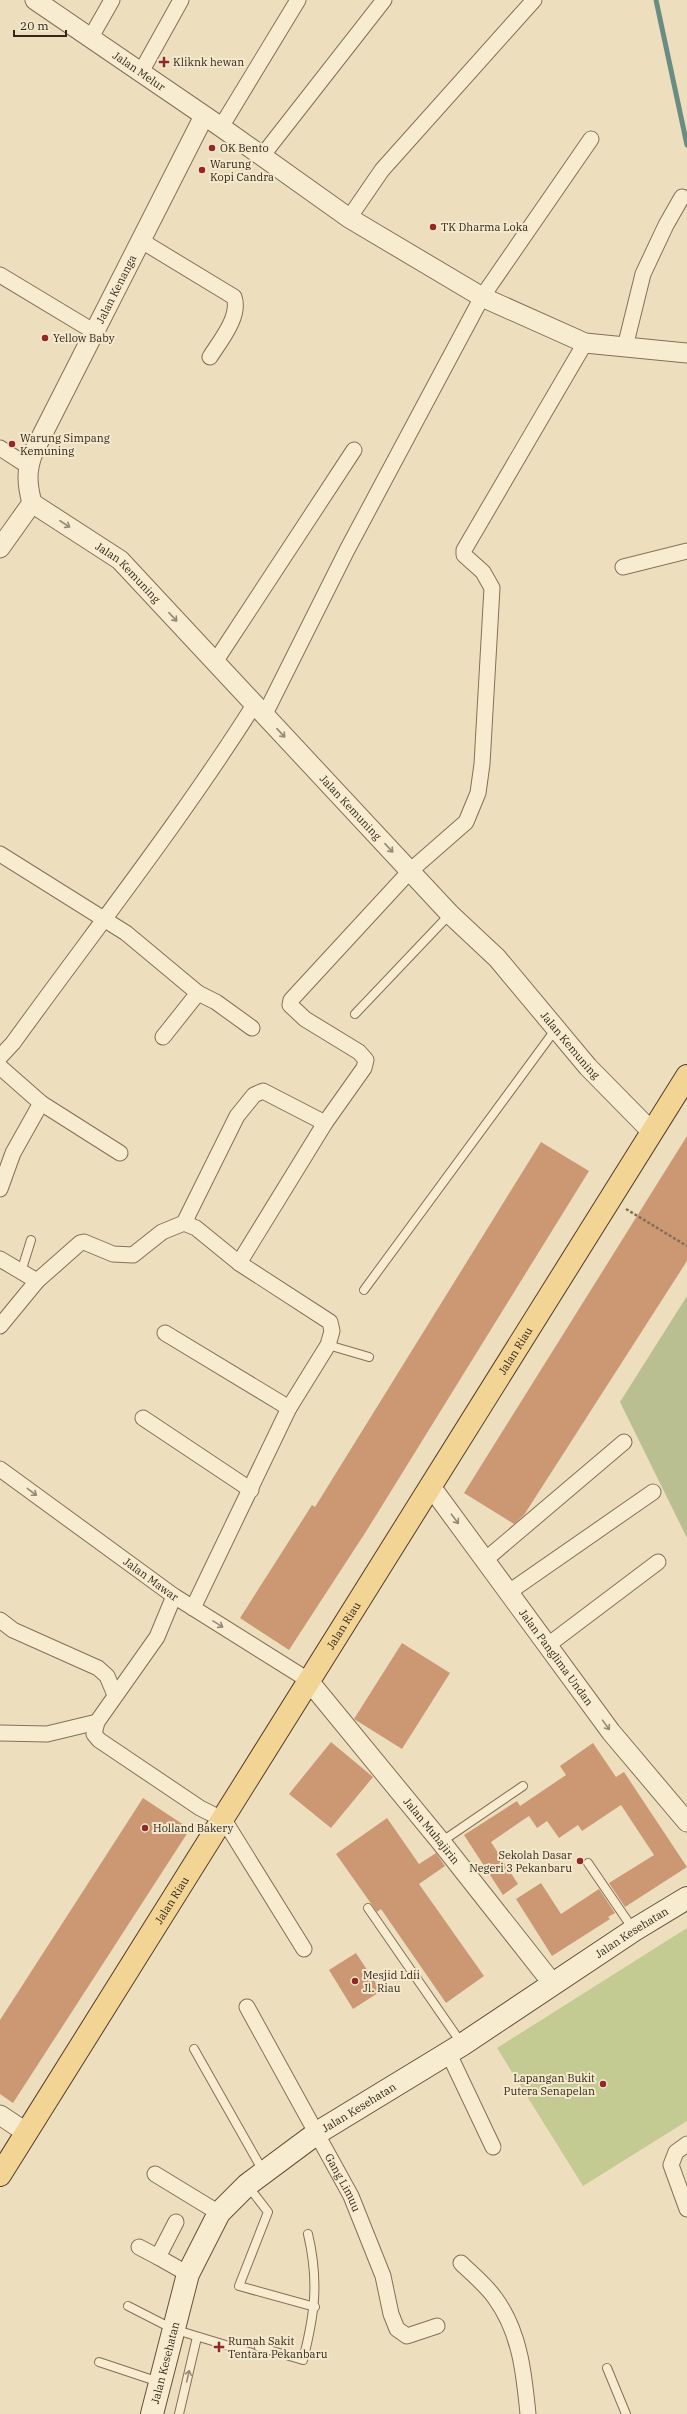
<svg xmlns="http://www.w3.org/2000/svg" width="687" height="2414" viewBox="0 0 687 2414" font-family="'IBM Plex Serif',serif">
<style>
.green{fill:#c4cb92}
.cemetery{fill:#babf92}
.lines{fill:none;stroke-linecap:round;stroke-linejoin:round}
.stream{stroke:#698c83;stroke-width:5}
.building{fill:#cc9873}
.service-casing{stroke:#856f57;stroke-width:10}
.minor-casing{stroke:#856f57;stroke-width:17}
.tertiary-casing{stroke:#856f57;stroke-width:21}
.secondary-casing{stroke:#67503a;stroke-width:24}
.primary-casing{stroke:#533d2b;stroke-width:24}
.path{stroke:#856f57;stroke-width:2.5;stroke-dasharray:3 2;stroke-linecap:butt}
.service{stroke:#f8ecd0;stroke-width:8}
.minor{stroke:#f8ecd0;stroke-width:15}
.tertiary{stroke:#f8ecd0;stroke-width:19}
.secondary{stroke:#f8ecd0;stroke-width:22}
.primary{stroke:#f2d494;stroke-width:22}
.oneway{stroke:#968a76}
.poi-dot{fill:#942728;stroke:#f5e9cd;stroke-width:1.5}
.labels{text-anchor:middle;stroke-width:4;stroke-linejoin:round;paint-order:stroke}
.poi-label{font-size:11px;fill:#34271b;stroke:#f5e9cd;text-anchor:start}
.street-label{font-size:11px;fill:#34271b;stroke:#f5e9cd}
</style>
<rect width="100%" height="100%" fill="#eddfbe"/>
<polygon class="green" points="687,1928 687,2121 583,2186 497,2048"/>
<polygon class="cemetery" points="687,1296 687,1538 620,1402"/>
<g class="lines">
<polyline class="stream" points="656,0 687,145"/>
</g>
<g class="building">
<polygon points="687,1136 687,1261 524,1515 514,1524 464,1493"/>
<polygon points="541,1142 589,1171 367,1530 289,1650 240,1618 312,1505 315,1507"/>
<polygon points="402,1643 450,1673 402,1749 354,1719"/>
<polygon points="331,1742 373,1777 331,1828 289,1794"/>
<polygon points="593,1743 616,1777 624,1772 687,1867 625,1907 609,1883 654,1855 621,1805 582,1831 578,1825 559,1838 547,1821 537,1828 529,1816 491,1842 518,1884 503,1895 464,1835 517,1801 520,1806 566,1775 560,1766"/>
<polygon points="143,1798 190,1829 13,2103 0,2094 0,2020"/>
<polygon points="387,1818 419,1864 436,1853 445,1866 419,1884 484,1976 446,2003 381,1909 377,1912 336,1854"/>
<polygon points="541,1883 561,1914 599,1889 615,1913 608,1917 610,1919 552,1956 516,1899"/>
<polygon points="356,1953 381,1991 353,2009 329,1970"/>
</g>
<g class="lines">
<g class="service-casing">
<g id="service">
<polyline points="355,1014 450,914"/>
<polyline points="21,1272 31,1240"/>
<polyline points="364,1290 555,1030"/>
<polyline points="328,1345 369,1357"/>
<polyline points="441,1842 523,1786"/>
<polyline points="588,1863 633,1929"/>
<polyline points="368,1908 462,2044"/>
<polyline points="194,2049 263,2171"/>
<polyline points="248,2186 268,2212 239,2286 315,2307"/>
<polyline points="128,2306 173,2329 252,2353"/>
<path d="M259,2347L303,2360C315,2313 319,2281 308,2234"/>
<polyline points="99,2362 159,2382"/>
<polyline points="607,2368 626,2414"/>
<polyline points="179,2414 197,2337"/>
</g>
</g>
<g class="minor-casing">
<g id="minor">
<polyline points="91,37 112,0"/>
<polyline points="141,72 181,0"/>
<polyline points="221,127 298,0"/>
<polyline points="262,156 384,0"/>
<polyline points="349,218 382,170 534,0"/>
<path d="M140,240L234,297C241,316 220,341 210,357"/>
<polyline points="0,275 93,331"/>
<polyline points="625,347 643,274 666,225 682,197"/>
<polyline points="0,448 28,466"/>
<polyline points="623,567 687,551"/>
<polyline points="215,662 354,450"/>
<polyline points="264,716 347,550 482,297 591,139"/>
<polyline points="0,854 126,933 198,993 163,1037"/>
<polyline points="198,993 216,1002 252,1028"/>
<path d="M0,1057L13,1043C94,931 180,822 254,705"/>
<polyline points="0,1067 41,1103 13,1153 0,1189"/>
<polyline points="41,1103 120,1153"/>
<polyline points="184,1223 196,1228 239,1263 330,1322 332,1331 328,1345 289,1408 193,1608"/>
<polyline points="0,1259 37,1281"/>
<polyline points="239,1263 325,1123 364,1068 366,1060 359,1052 305,1019 290,1005 291,1000 410,871 466,822 478,793 482,764 492,588 483,572 464,555 464,550 585,343"/>
<polyline points="0,1326 37,1281 80,1243 84,1242 113,1254 133,1255 162,1232 184,1223 237,1116 254,1095 263,1091 325,1123"/>
<polyline points="165,1333 289,1408"/>
<polyline points="143,1418 251,1490"/>
<path id="s1" d="M0,1469L174,1596L308,1680"/>
<polyline points="485,1560 624,1442"/>
<polyline points="509,1592 653,1492"/>
<polyline points="174,1596 157,1637 97,1722 94,1734 99,1740 200,1808 224,1820 304,1949"/>
<polyline points="0,1620 13,1630 98,1668 107,1676 115,1695"/>
<polyline points="548,1645 658,1562"/>
<polyline points="0,1733 47,1734 97,1722"/>
<path id="s2" d="M247,2007L351,2196L383,2276L391,2314L397,2329L407,2336L437,2326"/>
<polyline points="448,2052 493,2147"/>
<polyline points="687,2144 676,2152 671,2165 687,2209"/>
<polyline points="155,2174 219,2213"/>
<polyline points="176,2222 158,2257 188,2274"/>
<polyline points="139,2247 158,2257"/>
<path d="M461,2263C472,2274 486,2285 495,2298C520,2332 524,2373 528,2414"/>
</g>
</g>
<g class="tertiary-casing">
<g id="tertiary">
<path id="s3" d="M35,0L221,127L349,218L482,297L585,343L687,353"/>
<path id="s4" d="M32,503L120,560L450,914L497,958L588,1067L652,1132"/>
<path id="s5" d="M0,548L32,503C27,484 26,471 33,453L204,116"/>
<path id="s6" d="M432,1488L611,1732L687,1822"/>
<path id="s7" d="M308,1680L441,1842L553,1984"/>
<polyline points="0,2115 27,2133"/>
</g>
</g>
<g class="secondary-casing">
<g id="secondary">
<path id="s8" d="M152,2414L188,2274L219,2213L247,2185L317,2133L463,2044L634,1930L687,1898"/>
</g>
</g>
<g class="primary-casing">
<g id="primary">
<path id="s9" d="M0,2175L687,1076"/>
</g>
</g>
<polyline class="path" points="626,1209 687,1246"/>
<use href="#service" class="service"/>
<use href="#minor" class="minor"/>
<use href="#tertiary" class="tertiary"/>
<use href="#secondary" class="secondary"/>
<use href="#primary" class="primary"/>
</g>
<defs><path id="oneway-shaft" d="M-6 0H5M1.5-3L5.5 0L1.5 3" fill="none" stroke-width="1.6" stroke-linecap="round" stroke-linejoin="round"/></defs>
<g class="oneway">
<use href="#oneway-shaft" transform="translate(65 524) rotate(33)"/>
<use href="#oneway-shaft" transform="translate(173 617) rotate(47)"/>
<use href="#oneway-shaft" transform="translate(281 733) rotate(47)"/>
<use href="#oneway-shaft" transform="translate(389 848) rotate(47)"/>
<use href="#oneway-shaft" transform="translate(32 1492) rotate(37)"/>
<use href="#oneway-shaft" transform="translate(455 1519) rotate(53)"/>
<use href="#oneway-shaft" transform="translate(218 1624) rotate(32)"/>
<use href="#oneway-shaft" transform="translate(606 1725) rotate(54)"/>
<use href="#oneway-shaft" transform="translate(188 2376) rotate(-77)"/>
</g>
<g class="poi-dot">
<path d="M162 56h4v4h4v4h-4v4h-4v-4h-4v-4h4z"/>
<circle cx="212" cy="148" r="4"/>
<circle cx="202" cy="170" r="4"/>
<circle cx="433" cy="227" r="4"/>
<circle cx="45" cy="338" r="4"/>
<circle cx="12" cy="444" r="4"/>
<circle cx="145" cy="1828" r="4"/>
<circle cx="580" cy="1861" r="4"/>
<circle cx="355" cy="1981" r="4"/>
<circle cx="603" cy="2084" r="4"/>
<path d="M217 2341h4v4h4v4h-4v4h-4v-4h-4v-4h4z"/>
</g>
<g class="labels">
<g class="poi-label">
<text x="173" y="66">Kliknk hewan</text>
<text x="220" y="152">OK Bento</text>
<text x="210" y="168">Warung<tspan x="210" dy="13">Kopi Candra</tspan></text>
<text x="441" y="231">TK Dharma Loka</text>
<text x="53" y="342">Yellow Baby</text>
<text x="20" y="442">Warung Simpang<tspan x="20" dy="13">Kemuning</tspan></text>
<text x="153" y="1832">Holland Bakery</text>
<text x="572" y="1859" text-anchor="end">Sekolah Dasar<tspan x="572" dy="13">Negeri 3 Pekanbaru</tspan></text>
<text x="363" y="1979">Mesjid Ldii<tspan x="363" dy="13">Jl. Riau</tspan></text>
<text x="595" y="2082" text-anchor="end">Lapangan Bukit<tspan x="595" dy="13">Putera Senapelan</tspan></text>
<text x="228" y="2345">Rumah Sakit<tspan x="228" dy="13">Tentara Pekanbaru</tspan></text>
</g>
<g class="street-label">
<text dy="4" stroke="none"><textPath href="#s3" startOffset="126">Jalan Melur</textPath></text>
<text dy="4" stroke="none"><textPath href="#s5" startOffset="290">Jalan Kenanga</textPath></text>
<text dy="4" stroke="none"><textPath href="#s4" startOffset="119">Jalan Kemuning</textPath></text>
<text dy="4" stroke="none"><textPath href="#s4" startOffset="443">Jalan Kemuning</textPath></text>
<text dy="4" stroke="none"><textPath href="#s4" startOffset="767">Jalan Kemuning</textPath></text>
<text dy="4" stroke="none"><textPath href="#s9" startOffset="972">Jalan Riau</textPath></text>
<text dy="4" stroke="none"><textPath href="#s1" startOffset="187">Jalan Mawar</textPath></text>
<text dy="4" stroke="none"><textPath href="#s9" startOffset="648">Jalan Riau</textPath></text>
<text dy="4" stroke="none"><textPath href="#s6" startOffset="210">Jalan Panglima Undan</textPath></text>
<text dy="4" stroke="none"><textPath href="#s7" startOffset="195">Jalan Muhajirin</textPath></text>
<text dy="4" stroke="none"><textPath href="#s9" startOffset="324">Jalan Riau</textPath></text>
<text dy="4" stroke="none"><textPath href="#s8" startOffset="713">Jalan Kesehatan</textPath></text>
<text dy="4" stroke="none"><textPath href="#s8" startOffset="389">Jalan Kesehatan</textPath></text>
<text dy="4" stroke="none"><textPath href="#s2" startOffset="200">Gang Limuu</textPath></text>
<text dy="4" stroke="none"><textPath href="#s8" startOffset="53">Jalan Kesehatan</textPath></text>
</g>
</g>
<path d="M14 30v6h52v-6" fill="none" stroke="#34271b" stroke-width="2"/>
<text x="20" y="30" font-size="12" fill="#34271b" stroke="#f5e9cd" stroke-width="3" paint-order="stroke">20 m</text>
</svg>
